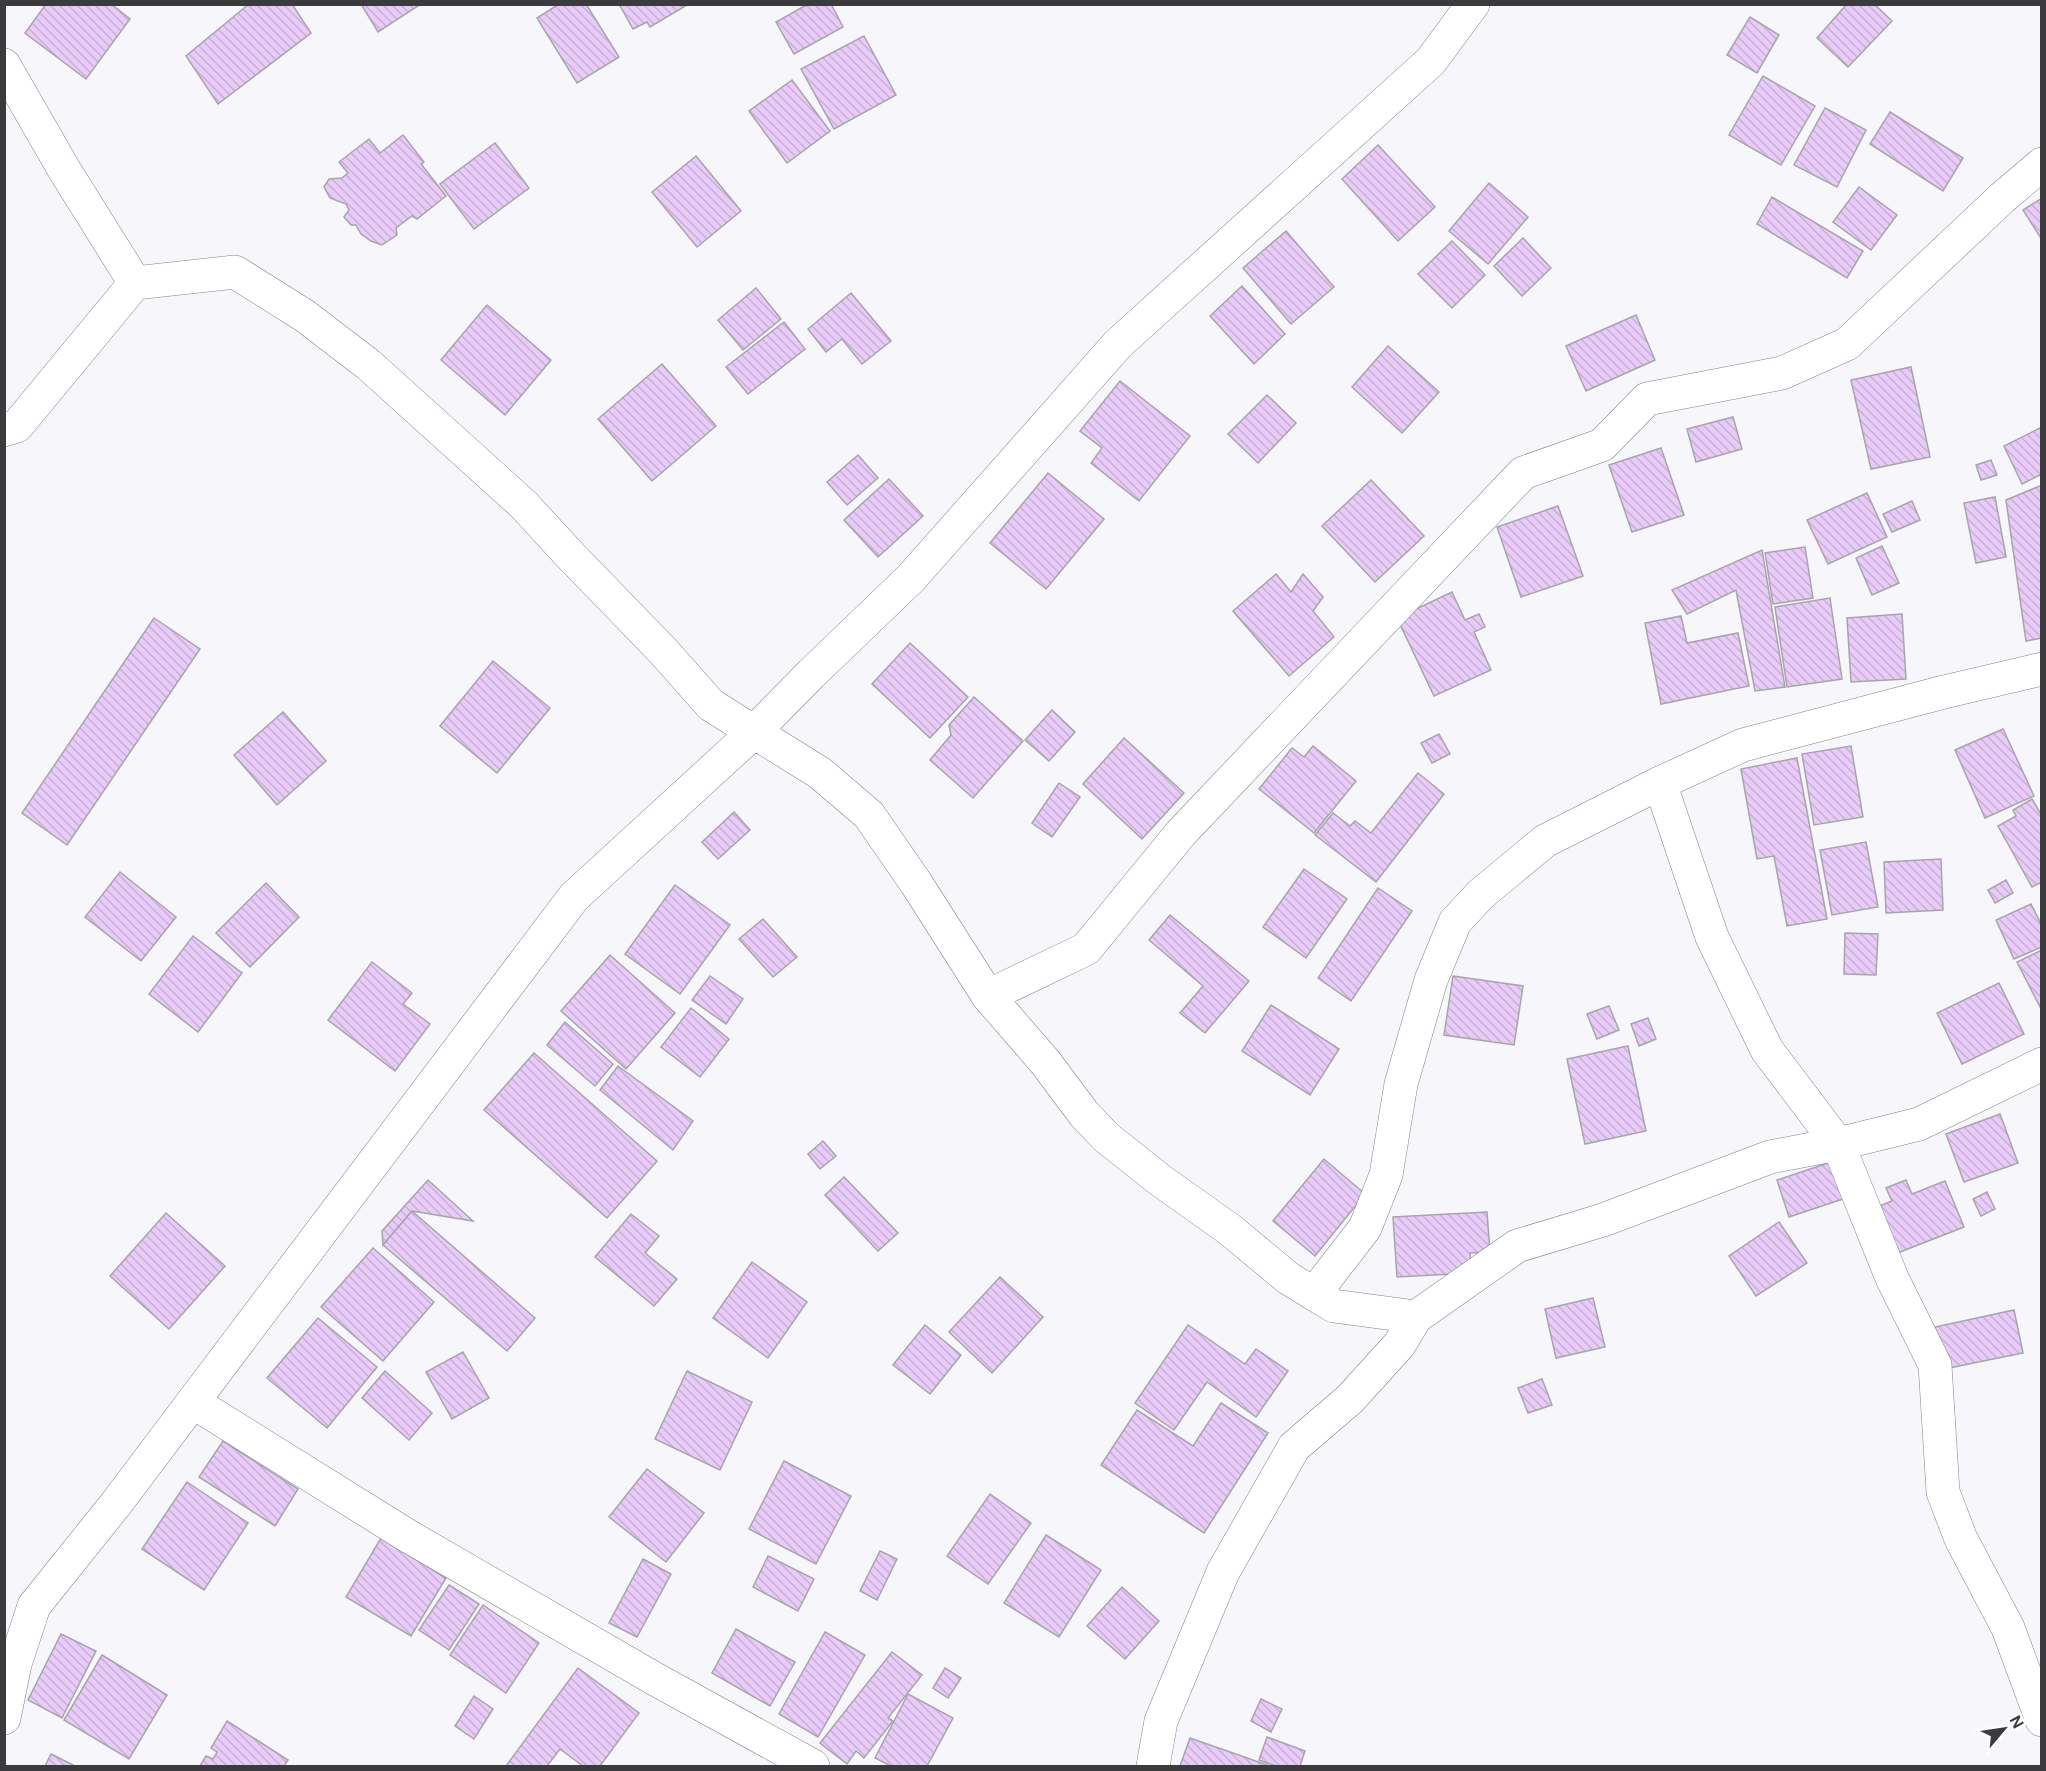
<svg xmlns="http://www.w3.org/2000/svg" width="2046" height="1771" viewBox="0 0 2046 1771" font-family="'DM Sans',sans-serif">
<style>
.building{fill:url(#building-back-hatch);stroke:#a7a5a9;stroke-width:1.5}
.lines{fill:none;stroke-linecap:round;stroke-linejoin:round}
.minor-casing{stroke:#838287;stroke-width:34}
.minor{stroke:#fff;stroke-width:33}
</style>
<defs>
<pattern id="building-back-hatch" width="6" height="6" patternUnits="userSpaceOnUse" patternTransform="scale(1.5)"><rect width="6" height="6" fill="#e8cbf8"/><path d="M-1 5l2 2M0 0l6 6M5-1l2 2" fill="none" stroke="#c8afd6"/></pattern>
</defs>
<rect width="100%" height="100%" fill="#f7f6fb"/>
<g class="building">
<polygon points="111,4 130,19 86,79 25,33 46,4"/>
<polygon points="249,4 292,4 311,33 218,104 186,56"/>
<polygon points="361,4 421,4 378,32"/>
<polygon points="559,4 586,4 619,57 577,83 537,18"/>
<polygon points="619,4 687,4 687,5 650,27 647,22 633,29"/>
<polygon points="808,4 831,4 843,27 794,54 776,22"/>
<polygon points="1847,4 1874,4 1892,21 1848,67 1817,38"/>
<polygon points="1750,17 1779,35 1757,73 1727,55"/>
<polygon points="864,36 896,95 834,129 801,69"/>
<polygon points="1763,76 1815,106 1781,165 1729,135"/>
<polygon points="792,80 830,131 787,163 749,111"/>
<polygon points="1825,108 1866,130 1837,187 1794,165"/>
<polygon points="1890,112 1963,158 1943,191 1870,144"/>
<polygon points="403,135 424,162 421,164 446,196 417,219 412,216 396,228 397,235 382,245 371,241 361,234 356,225 351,225 344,217 349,210 346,204 330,198 324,187 329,179 342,178 348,173 339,162 369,139 380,153"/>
<polygon points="495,143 529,188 474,229 440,184"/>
<polygon points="1378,145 1435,207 1398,241 1342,179"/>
<polygon points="696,156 741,211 697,247 652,192"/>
<polygon points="1489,183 1528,217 1488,264 1449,231"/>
<polygon points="1859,187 1897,215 1871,250 1833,222"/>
<polygon points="1772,197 1863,251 1847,278 1757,224"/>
<polygon points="2042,198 2042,240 2023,210"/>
<polygon points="1286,231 1334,287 1291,324 1243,268"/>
<polygon points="1523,238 1551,268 1522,296 1494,266"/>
<polygon points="1452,241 1485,275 1452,308 1418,274"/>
<polygon points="1242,286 1285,334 1254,364 1210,316"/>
<polygon points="756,288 781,319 743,350 718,320"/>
<polygon points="851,293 891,341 862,364 842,339 826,352 808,329"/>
<polygon points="487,305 551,360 505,415 441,360"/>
<polygon points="1636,315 1655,360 1586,391 1566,346"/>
<polygon points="784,322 805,349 748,394 726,367"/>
<polygon points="1388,346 1439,392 1402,433 1352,387"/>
<polygon points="662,364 716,426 652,481 598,419"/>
<polygon points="1911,367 1930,457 1871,469 1851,380"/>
<polygon points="1120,381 1190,436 1139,501 1091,463 1102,448 1080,431"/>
<polygon points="1267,395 1296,423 1258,463 1228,434"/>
<polygon points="1733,417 1742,449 1696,462 1687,429"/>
<polygon points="2042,427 2042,474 2022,484 2004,446"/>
<polygon points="1661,448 1684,515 1632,532 1609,465"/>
<polygon points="858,455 878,478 847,505 827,482"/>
<polygon points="1991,460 1997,475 1981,480 1976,465"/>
<polygon points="1048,473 1104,519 1046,589 990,543"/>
<polygon points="889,479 923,516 878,557 844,520"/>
<polygon points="1371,480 1424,536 1375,582 1322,526"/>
<polygon points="2042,485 2042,638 2026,641 2006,500"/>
<polygon points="1867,493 1887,537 1828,564 1807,520"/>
<polygon points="1995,497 2006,557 1976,563 1964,503"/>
<polygon points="1912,501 1920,520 1892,532 1883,514"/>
<polygon points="1558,506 1583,576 1521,597 1497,527"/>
<polygon points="1882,546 1899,583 1872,595 1856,558"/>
<polygon points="1805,547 1813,598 1773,604 1765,553"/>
<polygon points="1762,550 1785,687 1755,691 1736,590 1687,614 1672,590"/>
<polygon points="1276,574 1291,592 1303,574 1323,597 1313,611 1334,637 1289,676 1233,611"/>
<polygon points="1452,592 1465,620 1479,614 1485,627 1474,632 1491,670 1434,696 1397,618"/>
<polygon points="1830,598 1842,679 1787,687 1775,607"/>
<polygon points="1902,614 1906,679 1851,682 1847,618"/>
<polygon points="1681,616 1687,643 1738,633 1749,686 1661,704 1645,623"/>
<polygon points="154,618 200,649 67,845 22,813"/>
<polygon points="910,643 968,697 930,738 872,684"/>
<polygon points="493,661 550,708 497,773 440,726"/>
<polygon points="974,697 1023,741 973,798 930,760 951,735 949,725"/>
<polygon points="1052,710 1075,732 1049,761 1025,740"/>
<polygon points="283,712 326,761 277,805 234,755"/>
<polygon points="2003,729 2034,796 1985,818 1955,750"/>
<polygon points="1439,734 1450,754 1432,763 1421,743"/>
<polygon points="1124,738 1184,793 1142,839 1083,784"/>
<polygon points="1313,746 1356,781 1314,833 1259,789 1292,748 1304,757"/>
<polygon points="1851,746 1863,817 1814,825 1802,754"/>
<polygon points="1797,758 1827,919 1787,926 1774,856 1757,859 1741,769"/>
<polygon points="1418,773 1444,794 1376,882 1315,835 1333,813 1350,826 1355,821 1371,833"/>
<polygon points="1059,783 1080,797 1052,837 1032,823"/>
<polygon points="2032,799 2042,816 2042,882 2032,887 1998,826 2016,816 2013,810"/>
<polygon points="734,812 750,830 718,859 702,842"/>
<polygon points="1866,842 1878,907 1832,915 1820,850"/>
<polygon points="1941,859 1943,910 1886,913 1884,862"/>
<polygon points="1304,869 1347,899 1306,958 1263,927"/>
<polygon points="120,872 176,917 141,961 85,917"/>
<polygon points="2006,880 2013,893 1995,903 1988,890"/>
<polygon points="266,883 299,917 250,967 216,933"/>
<polygon points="675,885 730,925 680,994 625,954"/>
<polygon points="1378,888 1412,911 1351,1001 1318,978"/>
<polygon points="2031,904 2042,926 2042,947 2014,959 1996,920"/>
<polygon points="1170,915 1249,981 1205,1033 1180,1013 1203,986 1149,940"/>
<polygon points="763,919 797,957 773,977 739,939"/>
<polygon points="1845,933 1878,934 1876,975 1844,974"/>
<polygon points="193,936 242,973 198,1032 149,994"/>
<polygon points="2042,950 2042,1011 2017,962"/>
<polygon points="610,955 675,1013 626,1069 561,1011"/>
<polygon points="372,962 412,993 403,1004 430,1024 395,1071 328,1020"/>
<polygon points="710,976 743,999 726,1024 692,1000"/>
<polygon points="1453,976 1523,986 1514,1045 1444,1035"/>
<polygon points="1999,983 2024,1034 1962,1064 1937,1013"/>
<polygon points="1271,1005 1339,1049 1310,1095 1242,1051"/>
<polygon points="1609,1006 1619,1030 1597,1039 1587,1014"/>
<polygon points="691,1008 729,1039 700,1077 661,1047"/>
<polygon points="1648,1018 1656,1039 1639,1046 1631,1024"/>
<polygon points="565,1022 613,1064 595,1086 547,1045"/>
<polygon points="1628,1046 1646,1131 1585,1144 1567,1059"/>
<polygon points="534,1053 657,1161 607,1218 484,1110"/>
<polygon points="618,1066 693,1121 673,1150 600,1090"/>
<polygon points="2000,1114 2018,1163 1964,1182 1946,1134"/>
<polygon points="823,1141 836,1156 820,1169 808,1154"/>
<polygon points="1324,1159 1365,1194 1315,1256 1273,1221"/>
<polygon points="1831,1162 1843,1199 1789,1217 1777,1180"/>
<polygon points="844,1177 898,1233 878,1251 825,1195"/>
<polygon points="428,1180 473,1221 412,1211 383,1245 382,1231"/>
<polygon points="1906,1180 1912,1194 1945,1181 1964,1227 1890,1256 1872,1209 1892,1201 1886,1188"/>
<polygon points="1987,1192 1995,1209 1981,1216 1973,1199"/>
<polygon points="412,1211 535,1318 507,1351 383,1245"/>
<polygon points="1487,1212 1490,1252 1470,1253 1471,1273 1397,1277 1393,1217"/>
<polygon points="166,1213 225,1266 169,1329 110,1276"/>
<polygon points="631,1214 659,1236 645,1253 677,1279 654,1306 595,1257"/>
<polygon points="1779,1222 1807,1263 1756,1296 1729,1256"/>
<polygon points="373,1248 434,1302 383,1361 321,1307"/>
<polygon points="752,1262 807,1302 768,1358 713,1318"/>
<polygon points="1000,1277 1043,1317 992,1373 949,1332"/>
<polygon points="1593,1298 1605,1347 1556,1358 1545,1309"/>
<polygon points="2014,1310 2023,1353 1944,1369 1935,1327"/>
<polygon points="318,1318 377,1367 327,1428 267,1378"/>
<polygon points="925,1325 961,1355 930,1394 893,1365"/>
<polygon points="1188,1325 1245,1364 1256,1349 1288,1371 1256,1417 1207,1382 1174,1430 1135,1403"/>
<polygon points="463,1352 489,1398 452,1419 426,1372"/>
<polygon points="385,1371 432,1413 409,1440 362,1398"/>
<polygon points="687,1371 752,1402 720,1470 655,1439"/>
<polygon points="1542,1379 1552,1405 1528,1413 1518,1388"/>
<polygon points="1221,1403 1268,1433 1204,1533 1101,1465 1137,1410 1193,1446"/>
<polygon points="223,1441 298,1489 275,1526 199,1477"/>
<polygon points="784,1461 851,1496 816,1564 749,1529"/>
<polygon points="647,1469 704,1513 666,1562 609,1517"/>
<polygon points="187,1482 248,1523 204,1590 142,1549"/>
<polygon points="990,1494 1031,1523 988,1584 947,1556"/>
<polygon points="1046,1535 1101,1570 1059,1637 1004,1603"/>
<polygon points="381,1538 446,1578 411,1636 346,1597"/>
<polygon points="880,1551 897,1559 877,1600 860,1591"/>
<polygon points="768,1556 814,1579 798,1611 753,1587"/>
<polygon points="643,1559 671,1574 637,1637 609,1623"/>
<polygon points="449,1585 479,1604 449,1650 419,1630"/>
<polygon points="1122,1587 1159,1621 1125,1659 1087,1626"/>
<polygon points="483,1605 539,1643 506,1693 450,1655"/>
<polygon points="736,1629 795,1662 770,1706 712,1673"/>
<polygon points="825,1632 865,1655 818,1737 779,1714"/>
<polygon points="61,1634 96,1651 62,1718 28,1700"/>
<polygon points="892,1652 922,1675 888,1718 893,1721 864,1758 856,1751 847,1764 820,1743"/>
<polygon points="102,1655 167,1695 129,1759 64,1720"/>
<polygon points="578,1668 639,1713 600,1766 583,1766 560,1749 547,1766 506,1766"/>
<polygon points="945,1668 961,1678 948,1698 933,1688"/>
<polygon points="908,1694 953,1718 927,1766 891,1766 875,1758"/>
<polygon points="474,1696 493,1709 474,1739 455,1726"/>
<polygon points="1261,1699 1282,1709 1271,1732 1251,1721"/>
<polygon points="227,1721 288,1760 284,1766 200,1766 206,1756 213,1759 217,1752 211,1748"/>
<polygon points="1267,1737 1305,1751 1300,1766 1276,1766 1259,1760"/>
<polygon points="1190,1738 1270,1766 1180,1766"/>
<polygon points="51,1754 75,1766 45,1766"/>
</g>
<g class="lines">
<g class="minor-casing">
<g id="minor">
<polyline points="4,65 65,171 135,283"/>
<polyline points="4,430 17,426 135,283 235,272 305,316 369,365 524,505 569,554 664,652 711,705 754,732 811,674 911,578 1118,344 1431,61 1473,4"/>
<polyline points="1660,783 1712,937 1767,1050 1838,1144 1892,1278 1935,1365 1943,1492 1961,1539 2008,1628 2042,1720"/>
<polyline points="988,996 1086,949 1181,833 1523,473 1602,445 1647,399 1782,373 1847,344 2002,198 2042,164"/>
<polyline points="1314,1294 1365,1228 1386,1175 1401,1084 1431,980 1455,922 1481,894 1545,841 1660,783 1743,745 1944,692 2042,669"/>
<polyline points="193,1402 408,1536 655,1679 813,1766"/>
<polyline points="4,1718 15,1664 34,1606 115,1505 574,897 754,732 820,773 869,815 916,883 988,996 1046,1063 1084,1114 1107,1138 1160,1180 1229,1229 1288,1278 1314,1294 1334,1306 1416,1317"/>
<polyline points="1153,1766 1161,1721 1223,1572 1294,1447 1350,1399 1399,1345 1416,1317 1517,1246 1603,1220 1770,1157 1838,1144 1919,1124 2042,1064"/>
</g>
</g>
<use href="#minor" class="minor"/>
</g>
<rect width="2046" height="1771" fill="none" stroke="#3b3b3d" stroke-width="12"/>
<g transform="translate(2004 1729) rotate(61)" stroke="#ffffff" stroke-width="4.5" paint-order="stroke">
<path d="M0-4.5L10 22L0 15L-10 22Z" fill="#3b3b3d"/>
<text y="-9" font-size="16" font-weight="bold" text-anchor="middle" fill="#3b3b3d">N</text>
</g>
</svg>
